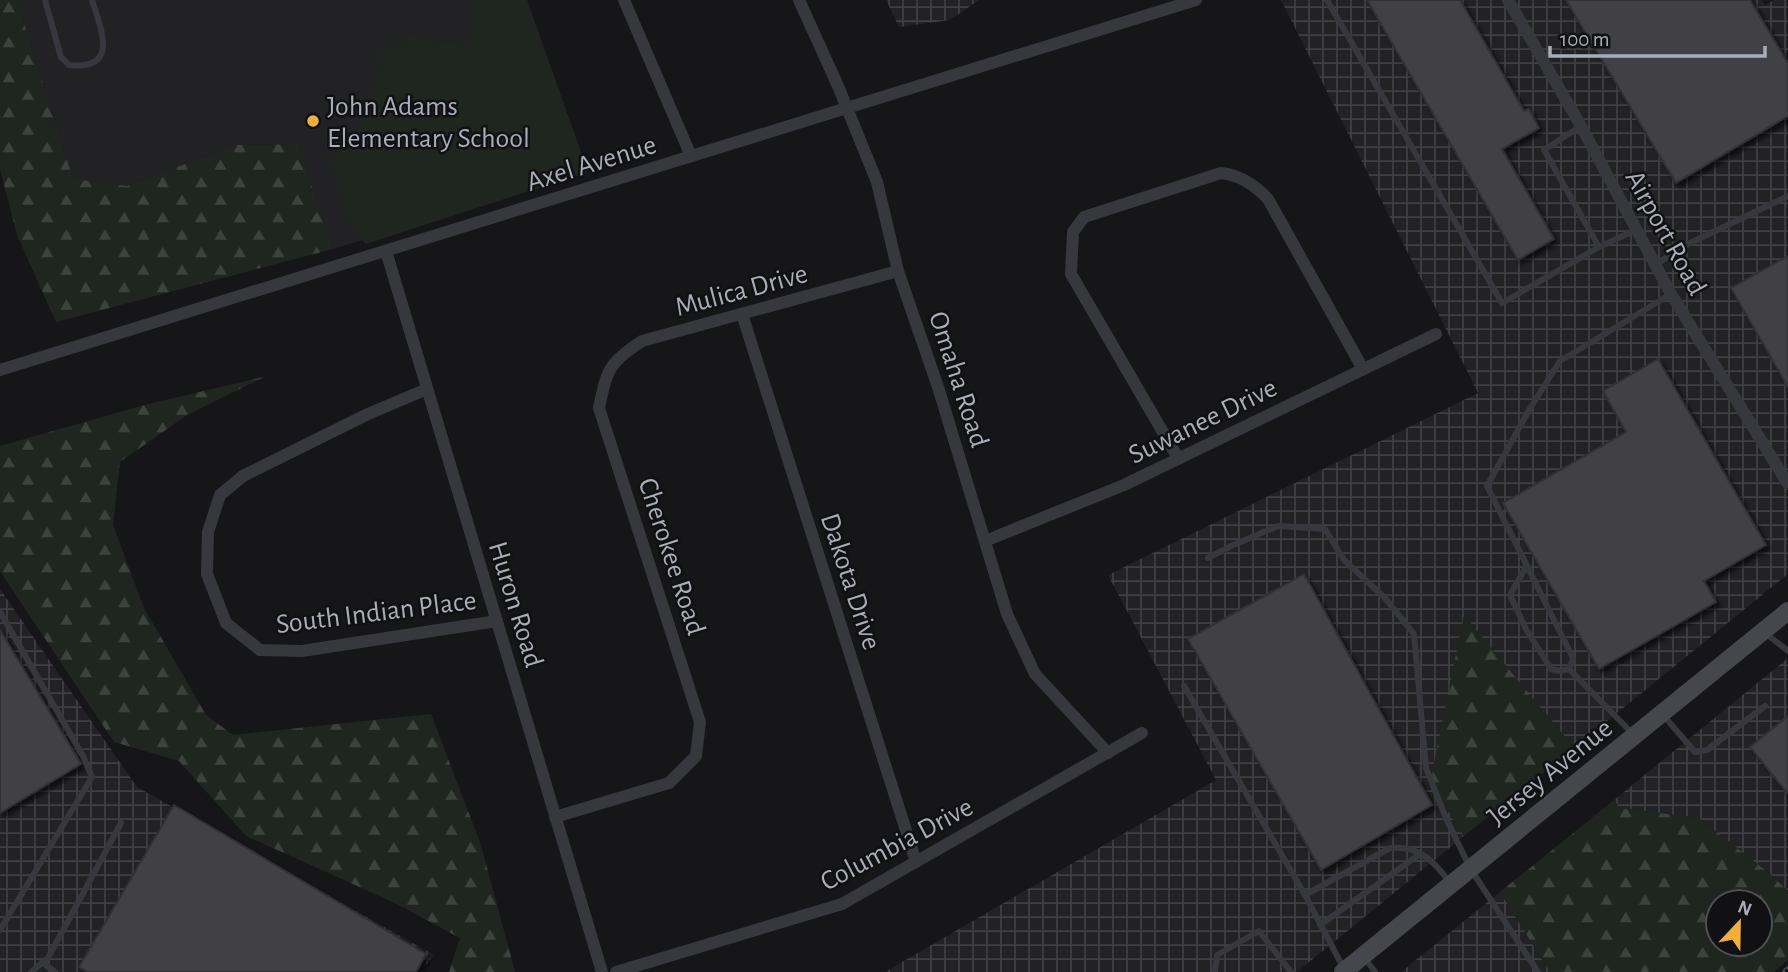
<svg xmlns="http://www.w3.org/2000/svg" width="1788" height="972" viewBox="0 0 1788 972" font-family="'Alegreya Sans',sans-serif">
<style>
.built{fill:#222225}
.industrial{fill:url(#industrial-grid)}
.green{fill:#1e261f}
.forest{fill:url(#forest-firs);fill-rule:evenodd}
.building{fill:#404145;stroke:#303034;stroke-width:2;filter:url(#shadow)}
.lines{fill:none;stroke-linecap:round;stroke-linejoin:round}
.lane{stroke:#37383d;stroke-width:6}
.street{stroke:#37383d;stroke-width:12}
.secondary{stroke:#45474d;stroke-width:18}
.rail-casing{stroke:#4a4c52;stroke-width:7}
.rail{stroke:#111113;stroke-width:4.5;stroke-dasharray:13;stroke-linecap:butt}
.poi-dot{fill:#f2b134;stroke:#111113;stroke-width:2.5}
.labels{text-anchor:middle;stroke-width:5;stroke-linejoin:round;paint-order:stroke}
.poi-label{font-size:28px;fill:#a8adb8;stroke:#111113;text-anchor:start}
.street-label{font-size:28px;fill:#a8adb8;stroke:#111113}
</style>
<defs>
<pattern id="industrial-grid" width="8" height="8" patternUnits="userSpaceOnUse" patternTransform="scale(1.75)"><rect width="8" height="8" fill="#222225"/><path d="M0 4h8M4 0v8" fill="none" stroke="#3f3f43"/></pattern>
<pattern id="forest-firs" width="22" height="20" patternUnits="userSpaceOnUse" patternTransform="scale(1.75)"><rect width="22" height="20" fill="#1e261f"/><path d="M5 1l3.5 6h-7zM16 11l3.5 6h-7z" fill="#3c433d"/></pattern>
<filter id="shadow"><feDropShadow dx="4" dy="4" stdDeviation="2" flood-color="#0009"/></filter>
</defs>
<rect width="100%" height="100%" fill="#161618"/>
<polygon class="built" points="17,0 527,0 588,172 333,249 298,144 235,145 127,186 73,179"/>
<g class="industrial">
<polygon points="886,0 979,0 950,20 899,27"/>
<polygon points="1281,0 1762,0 1765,5 1774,0 1788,0 1788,574 1574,748 1541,708 1430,782 1464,836 1297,972 885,972 1216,780 1108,575 1478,393"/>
<polygon points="0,589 137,787 434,955 421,972 0,972"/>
<polygon points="1788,658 1788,891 1770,874 1699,818 1619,808 1614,800"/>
<polygon points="1500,892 1550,972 1401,972"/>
</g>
<polygon class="green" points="475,0 527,0 588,172 366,244 354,233 331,161 352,140 370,110 381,42 406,42 408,36 467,46 476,7"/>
<g class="forest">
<polygon points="0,0 17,0 73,179 127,186 235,145 298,144 333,249 56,322 17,235 0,169"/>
<polygon points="264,377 187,415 120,462 113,525 144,608 206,715 233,735 431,714 481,845 515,972 449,972 460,938 395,903 246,836 179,761 114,742 0,571 0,446 148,404"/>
<polygon points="1464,615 1574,748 1464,836 1430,782"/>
<path d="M1614,800L1620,808L1699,818L1770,874L1788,891V960L1774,972H1550L1500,892ZM1718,902H1760V944H1718Z"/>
</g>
<g class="building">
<polygon points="1367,0 1460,0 1524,111 1529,109 1539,128 1502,149 1554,239 1518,260"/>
<polygon points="1566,0 1750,0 1788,63 1788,116 1676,183"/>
<polygon points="1788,256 1788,387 1731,288"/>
<polygon points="1658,359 1766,545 1704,581 1716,602 1599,669 1503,503 1626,432 1603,391"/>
<polygon points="1304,574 1432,805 1321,870 1188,639"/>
<polygon points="0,630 81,764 0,813"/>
<polygon points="1788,716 1788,794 1750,747"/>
<polygon points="174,805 426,954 416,972 88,972 79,967"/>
</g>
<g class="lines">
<g class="lane">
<path d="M45,0L61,57L69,65C120,71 101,29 92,0"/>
<polyline points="1327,0 1502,303 1599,247 1636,230"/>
<polyline points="1581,126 1544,150 1599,247"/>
<polyline points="1655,265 1684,246 1788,196"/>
<polyline points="1208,558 1231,546 1278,526 1325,529 1344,560 1385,598 1414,634 1426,768 1446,818 1470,868 1538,972"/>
<polyline points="1526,567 1510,595 1526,629 1551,669 1560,671 1569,669 1573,658 1487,486 1529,410 1560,361 1671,294"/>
<polyline points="0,612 83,756 92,777 0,930"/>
<polyline points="1765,633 1788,651"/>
<polyline points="1569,669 1633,734"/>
<polyline points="1184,686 1305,895"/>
<polyline points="1663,715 1695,752 1707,750 1765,706"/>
<polyline points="1320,925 1420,854"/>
<polyline points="1364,957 1375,972"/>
<polyline points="42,962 55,972"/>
<path d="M1344,969L1305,895L1390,848C1419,845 1435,862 1450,883"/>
<polyline points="31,972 48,958 121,823"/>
<polyline points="1215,972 1217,955 1259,931 1291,972"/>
</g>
<g class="street">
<polyline points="624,0 691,156"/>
<polyline points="799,0 838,86 877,182 898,271 938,387 1007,614 1035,674 1108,753"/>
<polyline points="1508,0 1581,126 1671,294 1788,484"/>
<polyline points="386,251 602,972"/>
<polyline points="742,314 916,862"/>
<polyline points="0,370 1196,0"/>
<polyline points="427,389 368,414 243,476 220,495 208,532 207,574 226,623 260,650 302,651 497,621"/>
<path d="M1178,458L1071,274L1073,232L1084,217L1221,173C1240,175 1255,185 1268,199L1363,369"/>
<polyline points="985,541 1124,485 1436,334"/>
<path d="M555,817L669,783L696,756L700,722L599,408C607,370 608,363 642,341L898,271"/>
<polyline points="616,972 842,904 1142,733"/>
</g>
<polyline class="secondary" points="1343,972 1788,611"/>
<g class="rail-casing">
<polyline id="rail" points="1786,972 1788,970"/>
</g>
<use href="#rail" class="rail"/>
</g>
<circle class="poi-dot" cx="313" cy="121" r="7"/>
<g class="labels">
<g class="poi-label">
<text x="327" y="115">John Adams<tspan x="327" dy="32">Elementary School</tspan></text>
</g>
<g class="street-label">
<text transform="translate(591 162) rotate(-17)" y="10">Axel Avenue</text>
<text transform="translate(1667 232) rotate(61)" y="10">Airport Road</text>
<text transform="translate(741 289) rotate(-15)" y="10">Mulica Drive</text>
<text transform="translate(960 379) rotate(72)" y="10">Omaha Road</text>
<text transform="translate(1202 420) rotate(-26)" y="10">Suwanee Drive</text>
<text transform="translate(673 556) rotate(72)" y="10">Cherokee Road</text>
<text transform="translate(852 581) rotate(72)" y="10">Dakota Drive</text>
<text transform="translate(517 604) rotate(73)" y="10">Huron Road</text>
<text transform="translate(376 611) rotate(-7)" y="10">South Indian Place</text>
<text transform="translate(1549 771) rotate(-39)" y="10">Jersey Avenue</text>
<text transform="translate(896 843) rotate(-28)" y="10">Columbia Drive</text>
</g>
</g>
<g transform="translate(1739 923) rotate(22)"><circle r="33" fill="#111113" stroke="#4d4f55" stroke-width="2"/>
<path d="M0-5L12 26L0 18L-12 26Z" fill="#f2b134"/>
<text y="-10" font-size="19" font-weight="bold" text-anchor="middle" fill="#a8adb8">N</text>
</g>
<path d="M1550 46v10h215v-10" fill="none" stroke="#a8adb8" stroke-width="3.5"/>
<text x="1560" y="46" font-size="21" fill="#a8adb8" stroke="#111113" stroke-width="5" paint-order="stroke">100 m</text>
</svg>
